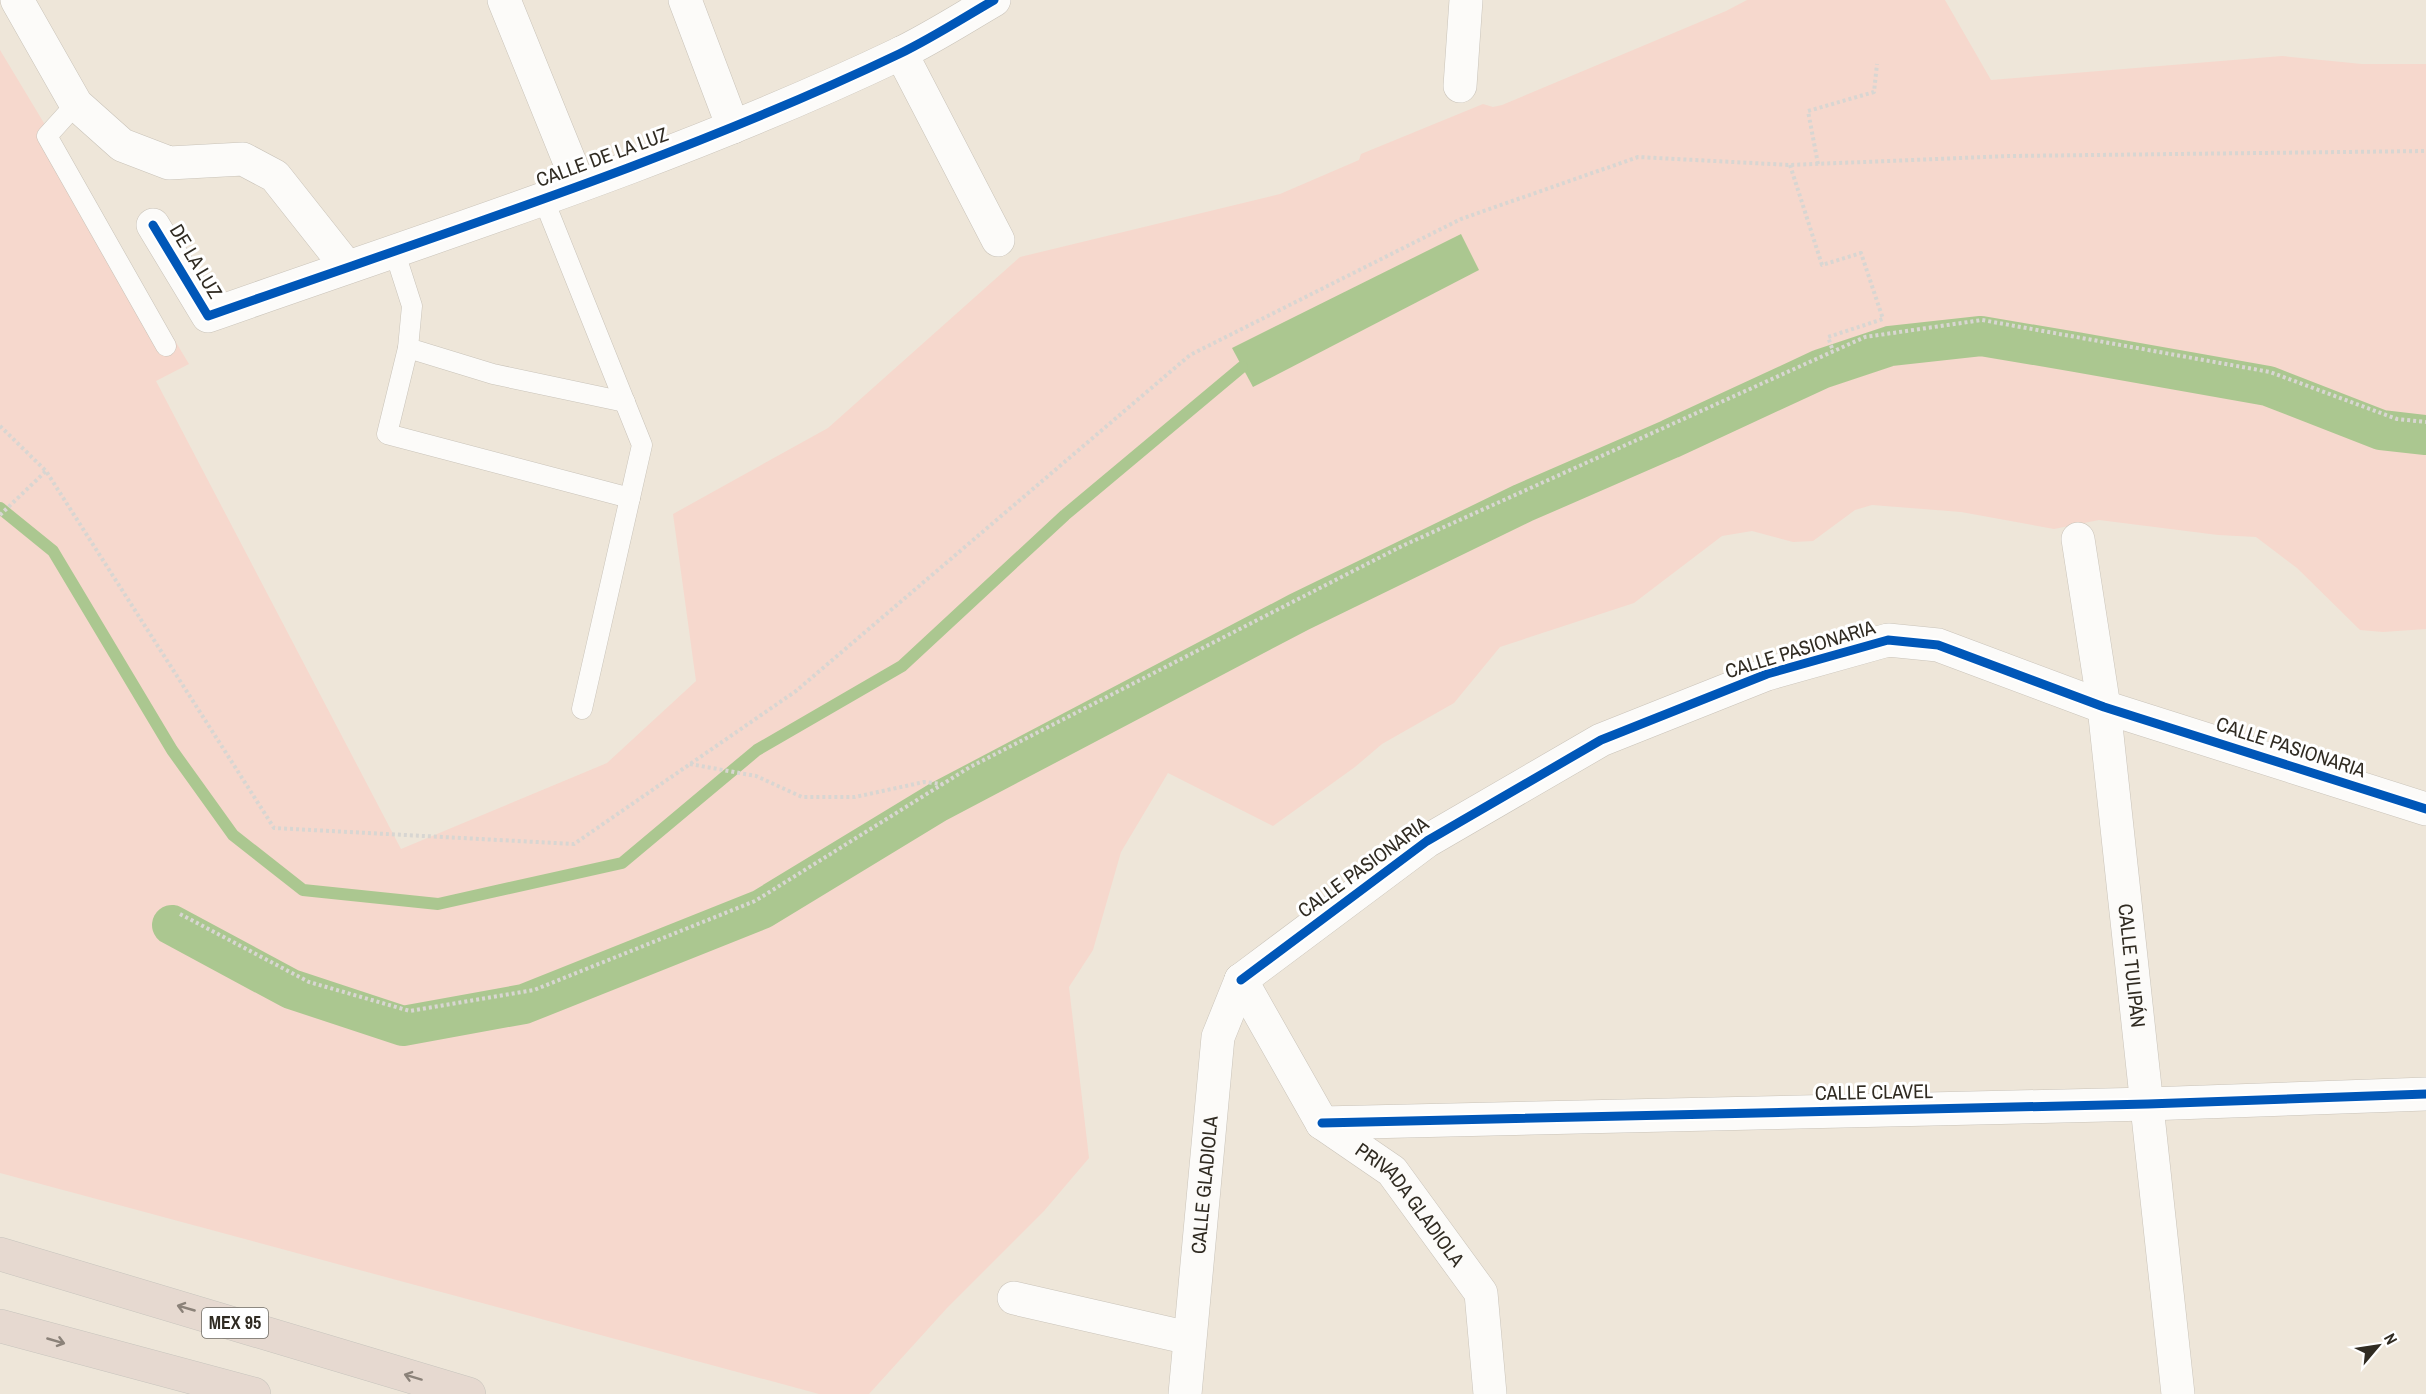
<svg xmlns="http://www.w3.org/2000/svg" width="2426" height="1394" viewBox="0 0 2426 1394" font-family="'Archivo Narrow',sans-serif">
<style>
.green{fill:#f6d8cd}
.water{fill:#abc790}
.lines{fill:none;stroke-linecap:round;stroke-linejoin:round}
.stream{stroke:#abc790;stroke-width:12}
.canal{stroke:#abc790;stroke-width:40}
.lane-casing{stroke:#c9c3b9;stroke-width:21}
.street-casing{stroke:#c9c3b9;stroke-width:34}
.highway-casing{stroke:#c7c4bd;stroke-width:34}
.path{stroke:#d8d6d2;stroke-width:4;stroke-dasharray:3 3;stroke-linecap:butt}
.lane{stroke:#fcfbf9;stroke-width:20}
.street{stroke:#fcfbf9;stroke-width:33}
.highway{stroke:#e6d9d0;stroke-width:33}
.cycleway-casing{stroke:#fff;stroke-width:13}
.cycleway{stroke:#0057b8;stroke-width:9}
.oneway{stroke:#8b8279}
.labels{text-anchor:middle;stroke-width:6;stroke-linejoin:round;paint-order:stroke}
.shield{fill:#fff;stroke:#6e6b64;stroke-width:1.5}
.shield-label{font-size:18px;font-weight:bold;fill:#302b22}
.street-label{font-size:20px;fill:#302b22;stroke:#fff}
</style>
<rect width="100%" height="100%" fill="#eee6d9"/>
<polygon class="green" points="1747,0 1945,0 1991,80 2282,56 2362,64 2426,64 2426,629 2383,632 2360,630 2297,568 2256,537 2218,535 2099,520 2054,529 1961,512 1872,505 1855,510 1813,541 1793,542 1752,531 1722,536 1634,603 1500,647 1454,703 1382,744 1355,767 1273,826 1168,773 1121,852 1093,950 1069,987 1089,1158 1044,1211 947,1308 869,1394 819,1394 0,1173 0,50 189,364 156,381 401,849 607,763 696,681 673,514 828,428 1020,257 1280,194 1359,160 1361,154 1483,104 1493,107 1502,105 1726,11"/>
<polygon class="water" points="1461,234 1479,270 1253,387 1232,348"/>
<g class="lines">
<polyline class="stream" points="0,508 53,551 172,750 233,835 303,890 438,904 622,863 757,750 902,666 1065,515 1242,367"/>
<polyline class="canal" points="172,925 291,989 403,1026 524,1004 762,909 938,802 1299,612 1523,503 1670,439 1821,369 1890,346 1981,336 2076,352 2268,386 2381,430 2426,435"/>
<g class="lane-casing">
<g id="lane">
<polyline points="76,104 47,136 166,346"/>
<polyline points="543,198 642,445 582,709"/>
<polyline points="394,250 412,306 408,348 493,374 625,402"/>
<polyline points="408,348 387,434 630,498"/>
</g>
</g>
<g class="street-casing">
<g id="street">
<polyline points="17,0 76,104 122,145 169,163 243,159 275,176 347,267"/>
<polyline points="504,0 579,185"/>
<polyline points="685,0 733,127"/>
<polyline points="901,53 998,240"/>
<polyline points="1460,86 1466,0"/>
<path d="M153,225L208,316C440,234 677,160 899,54C932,38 963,18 994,0"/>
<path id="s1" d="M2078,539L2104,707L2178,1394"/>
<polyline points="1241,980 1427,841 1601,740 1767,674 1888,640 1938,645 2104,707 2426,809"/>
<path id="s2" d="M1241,980L1322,1123L1392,1171L1481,1293L1490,1394"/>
<polyline points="1322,1123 2148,1104 2426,1094"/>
<polyline points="1014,1298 1189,1338"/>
<path id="s3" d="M1185,1394L1218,1037L1241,980"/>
</g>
</g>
<g class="highway-casing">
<g id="highway">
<polyline points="0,1254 469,1394"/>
<polyline points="0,1326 254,1394"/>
</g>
</g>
<g class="path">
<polyline points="1818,164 1808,111 1874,92 1877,64"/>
<polyline points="1790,165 1822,265 1861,253 1883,319 1828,337 1833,351"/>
<polyline points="0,426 46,471 274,828 574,844 796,691 1190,355 1461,219 1638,157 1790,165 2010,156 2426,151"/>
<polyline points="0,515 46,471"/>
<polyline points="690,764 756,776 802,797 855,797 924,782 942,784"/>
<polyline points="180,914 309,982 410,1011 534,990 755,901 970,767 1402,546 1865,337 1982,320 2270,372 2397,419 2426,422"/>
</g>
<use href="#lane" class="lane"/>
<use href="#street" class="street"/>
<use href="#highway" class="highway"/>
<g class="cycleway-casing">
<g id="cycleway">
<path d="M153,225L208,316C440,234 677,160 899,54C932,38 963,18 994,0"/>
<polyline points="1241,980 1427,841 1601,740 1767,674 1888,640 1938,645 2104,707 2426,809"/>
<polyline points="1322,1123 2148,1104 2426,1094"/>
</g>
</g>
<use href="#cycleway" class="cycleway"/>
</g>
<defs><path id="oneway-shaft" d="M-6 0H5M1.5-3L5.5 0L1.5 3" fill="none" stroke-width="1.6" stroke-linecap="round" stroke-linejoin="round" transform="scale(1.5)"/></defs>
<g class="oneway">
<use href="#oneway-shaft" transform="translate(186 1308) rotate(-164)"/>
<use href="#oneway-shaft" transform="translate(56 1341) rotate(16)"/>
<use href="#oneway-shaft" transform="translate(413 1377) rotate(-163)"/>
</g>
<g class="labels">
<rect class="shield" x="202" y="1308" width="66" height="30" rx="4.5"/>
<g class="shield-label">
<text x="235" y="1329">MEX 95</text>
</g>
<g class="street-label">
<text transform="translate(602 157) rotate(-20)" y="7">CALLE DE LA LUZ</text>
<text transform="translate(196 261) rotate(59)" y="7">DE LA LUZ</text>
<text transform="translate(1800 649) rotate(-17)" y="7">CALLE PASIONARIA</text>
<text transform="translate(2291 747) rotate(18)" y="7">CALLE PASIONARIA</text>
<text transform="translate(1363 867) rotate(-36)" y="7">CALLE PASIONARIA</text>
<text dy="7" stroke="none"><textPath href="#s1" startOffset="430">CALLE TULIPÁN</textPath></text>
<text transform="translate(1874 1092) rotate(-1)" y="7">CALLE CLAVEL</text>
<text dy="7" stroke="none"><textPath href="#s3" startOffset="210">CALLE GLADIOLA</textPath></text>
<text dy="7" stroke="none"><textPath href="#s2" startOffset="286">PRIVADA GLADIOLA</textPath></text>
</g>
</g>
<g transform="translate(2378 1346) rotate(61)" stroke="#ffffff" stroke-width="4.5" paint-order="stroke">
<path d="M0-4.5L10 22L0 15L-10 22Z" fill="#302b22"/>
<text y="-9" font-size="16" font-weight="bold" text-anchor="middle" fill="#302b22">N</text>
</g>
</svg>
